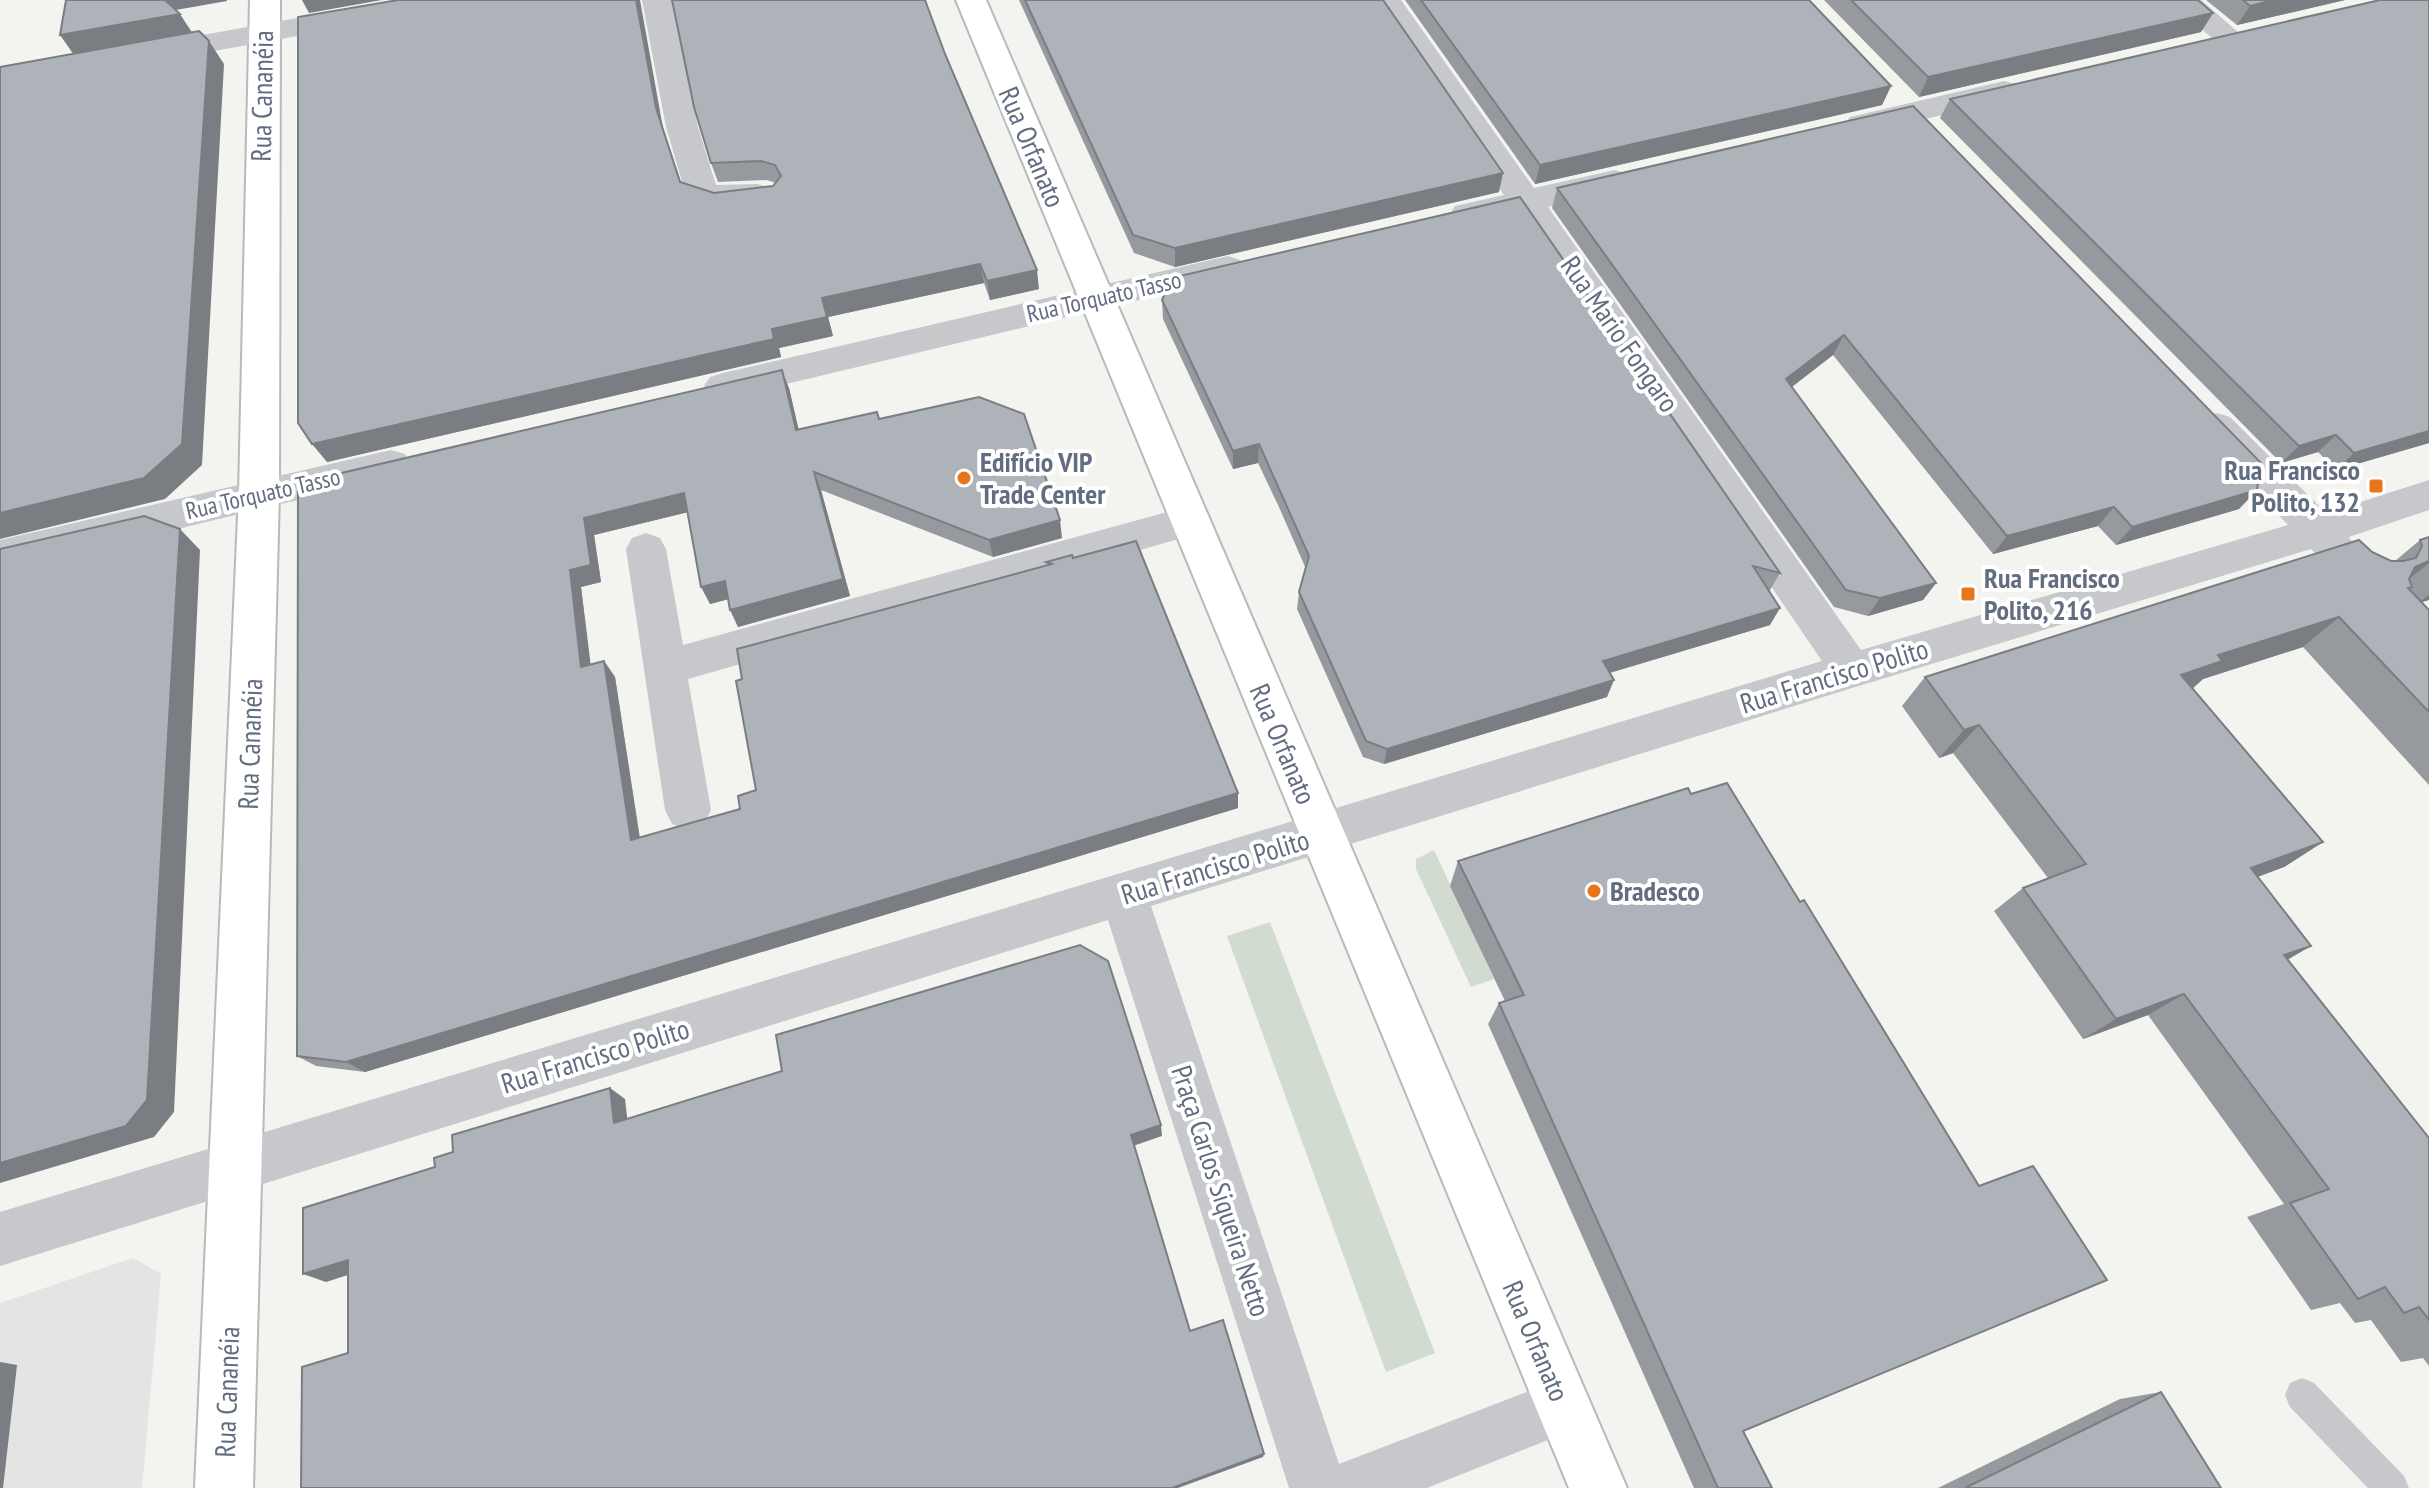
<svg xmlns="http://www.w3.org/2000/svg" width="2429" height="1488" viewBox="0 0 2429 1488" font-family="'PT Sans Narrow',sans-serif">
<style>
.built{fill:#e3e4e3}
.green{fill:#d2dbd0}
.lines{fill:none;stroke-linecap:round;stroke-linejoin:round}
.secondary-casing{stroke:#b6b9be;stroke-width:4}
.lane{fill:#c6c8cc;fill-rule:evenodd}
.street{fill:#c6c8cc;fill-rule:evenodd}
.secondary{fill:#fff;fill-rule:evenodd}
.wall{fill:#969a9f}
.shaded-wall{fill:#7a7d82}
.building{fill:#aeb3b9;stroke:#7a7d82;stroke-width:2}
.poi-dot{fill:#e8751b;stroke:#fff;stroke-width:3}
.labels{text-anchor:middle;stroke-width:8;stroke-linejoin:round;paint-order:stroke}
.far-street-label{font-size:24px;fill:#626d81;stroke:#fff}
.street-label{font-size:28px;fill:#626d81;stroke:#fff}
.poi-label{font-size:28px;font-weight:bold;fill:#626d81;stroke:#fff;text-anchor:start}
</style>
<rect width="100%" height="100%" fill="#f3f4ef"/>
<polygon class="built" points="133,1258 161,1274 142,1488 0,1488 0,1303"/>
<g class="green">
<polygon points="1434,850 1494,979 1471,987 1416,869 1416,859"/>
<polygon points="1270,922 1435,1353 1386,1372 1227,936"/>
</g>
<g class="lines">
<g class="secondary-casing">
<g id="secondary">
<polygon points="250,0 280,0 279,494 253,1488 195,1488 239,494"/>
<polygon points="956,0 986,0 1627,1488 1569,1488"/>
</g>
</g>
<polygon class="lane" points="2302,1378 2314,1383 2404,1476 2409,1488 2368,1488 2290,1407 2285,1395 2290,1383"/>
<g class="street">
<polygon points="399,0 464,0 459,6 449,9 152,62 141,59 137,53 141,47 152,44"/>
<polygon points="642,0 672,0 698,127 716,185 757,184 769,187 774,195 769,203 721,209 690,200 685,192 666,127"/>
<path d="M1371,0H1401L1534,188L1615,170L1627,174L1631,181L1627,188L1548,207L1861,650L2288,525L2204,437L2198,427L2204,417L2217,413L2230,417L2326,513L2429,480V510L2349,537L2356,549L2350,560C2332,566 2324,562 2311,549L1852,688L1151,906L1339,1464L1563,1378L1583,1386L1591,1406L1583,1426L1427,1488H1289L1108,920L0,1266V1212L1822,661L1517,214L1467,225L1455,222L1450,214L1455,206L1504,195Z"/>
<polygon points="2168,0 2201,0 2246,39 2242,45 2231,48 2220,45"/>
<polygon points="2004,81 2015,84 2020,91 2015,98 1861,134 1850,131 1845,124 1850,117"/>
<polygon points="1228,256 1240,260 1245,268 1240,276 723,399 710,395 704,386 710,377 723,373"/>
<polygon points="391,450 405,454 410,464 405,474 0,572 0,540"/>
<polygon points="1189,506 1203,510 1209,521 1203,532 688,679 711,810 704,824 688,830 672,824 665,810 626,549 632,538 646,533 660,538 666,549 683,645"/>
</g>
<use href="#secondary" class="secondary"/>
</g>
<g class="wall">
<polygon points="1019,0 1383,0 1499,192 1175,267 1134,253"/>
<polygon points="1405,0 1809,0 1891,86 1882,105 1535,184"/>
<polygon points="1824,0 2198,0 2213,13 2201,32 1919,97"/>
<polygon points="2206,0 2345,0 2237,25"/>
<polygon points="945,54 1039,289 990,300 984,283 828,317 833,336 779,348 781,357 327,462 663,128 681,182 714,193 773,186 776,183 767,180 718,182 711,163"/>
<polygon points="1950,99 2429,443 2336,470 2318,452 2281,463 1940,118"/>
<polygon points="1557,188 2257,490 2239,509 2116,545 2098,526 1993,554 1833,355 1792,387 1936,583 1923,600 1868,616 1834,607 1552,208"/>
<polygon points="1162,300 1780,573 1770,590 1768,590 1770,625 1610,673 1607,697 1384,764 1363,757 1297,609 1299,592 1306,569 1279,507 1258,463 1233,469 1163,319"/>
<polygon points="789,388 798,429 879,419 1062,538 993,557 821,490 850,596 738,627 728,599 710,604 687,512 594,535 601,582 581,587 590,664 604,661 615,677 640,838 740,809 756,790 1047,565 1046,562 1073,558 1238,808 365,1072 316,1066 297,1056 298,492"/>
<polygon points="2429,537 2429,600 2422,602 2429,610 2429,785 2303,647 2203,679 2192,688 2323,842 2284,867 2258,877 2311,946 2288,959 2429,1138 2429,1366 2423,1358 2401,1362 2371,1320 2355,1323 2340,1303 2311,1310 2247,1217 2284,1204 2148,1015 2083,1039 1994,911 2023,888 2048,878 1953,753 1939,758 1902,706 1925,677 2372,552 2391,561 2395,561 2420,540"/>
<polygon points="1458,861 1743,1431 1772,1488 1694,1488 1488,1024 1499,1003 1505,1001 1450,886"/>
<polygon points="2161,1392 2221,1488 1938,1488 2120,1399"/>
</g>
<g class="shaded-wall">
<polygon points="162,0 227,0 227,1 170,11"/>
<polygon points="302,0 382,0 309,13"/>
<polygon points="636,0 640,0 663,128 687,201 656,108"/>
<polygon points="2274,0 2345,0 2237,25 2250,6"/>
<polygon points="2213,13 2201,32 1919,97 1928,77"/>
<polygon points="180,14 193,34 74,55 60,35"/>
<polygon points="209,41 224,64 202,465 165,499 0,539 0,513"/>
<polygon points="1891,86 1882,105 1535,184 1540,165"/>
<polygon points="1503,173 1499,192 1175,267 1175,248"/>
<polygon points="980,264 984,283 828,317 833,336 779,348 781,357 327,462 312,444 772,329 822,298"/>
<polygon points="1037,270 1039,289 990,300 987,281"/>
<polygon points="1844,335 1833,355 1777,398 1786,379"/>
<polygon points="782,370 789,388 803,448 796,430"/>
<polygon points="2429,431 2429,443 2336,470 2354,453"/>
<polygon points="2336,435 2318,452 2281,463 2299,446"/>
<polygon points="1259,444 1258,463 1233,469 1233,451"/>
<polygon points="814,472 821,490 850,596 738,627 730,610"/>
<polygon points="2257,490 2239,509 2116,545 2132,527"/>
<polygon points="684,493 693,511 594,535 601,582 581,587 593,683 581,667 570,570 584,518"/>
<polygon points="2114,507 2098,526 1993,554 2007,536"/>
<polygon points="1060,520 1062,538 993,557 989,540"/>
<polygon points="180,529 200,550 174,1112 154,1137 0,1183 0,1163"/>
<polygon points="2429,561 2429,563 2394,591 2415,567"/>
<polygon points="725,581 733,598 710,604 701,587"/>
<polygon points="1936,583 1923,600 1868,616 1880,598"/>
<polygon points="2429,595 2429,600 2418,603"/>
<polygon points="1780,608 1770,625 1595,677 1603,661"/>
<polygon points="2339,617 2303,647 2203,679 2190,691 2181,675 2218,655"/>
<polygon points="604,661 615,677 642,854 631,840"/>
<polygon points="1614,680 1607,697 1384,764 1387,749"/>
<polygon points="1979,725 1953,753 1939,758 1964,730"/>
<polygon points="1238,793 1238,808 365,1072 346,1062"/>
<polygon points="2323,842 2284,867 2214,892 2251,868"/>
<polygon points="2311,946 2271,969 2284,955"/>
<polygon points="2184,994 2148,1015 2083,1039 2116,1019"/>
<polygon points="610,1088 625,1099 629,1133 614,1123"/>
<polygon points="1161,1125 1162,1136 1133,1146 1131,1135"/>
<polygon points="348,1260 370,1268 326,1282 303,1274"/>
<polygon points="0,1362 17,1365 3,1488 0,1488"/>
<polygon points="1264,1454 1263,1457 1178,1488 1172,1488"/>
</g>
<g class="building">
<polygon points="66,0 165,0 180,14 60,35"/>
<polygon points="398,0 636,0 656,108 680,182 714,193 773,186 781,176 775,165 761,161 711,163 694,107 672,0 925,0 945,54 1037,270 987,281 980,264 822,298 827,317 772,329 774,339 312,444 298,423 298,17"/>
<polygon points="1025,0 1383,0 1503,173 1175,248 1133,235"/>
<polygon points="1421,0 1809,0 1891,86 1540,165"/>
<polygon points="1851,0 2198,0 2213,13 1928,77"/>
<polygon points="2243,0 2274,0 2250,6"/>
<polygon points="2380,0 2429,0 2429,431 2354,453 2336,435 2299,446 1950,99"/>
<polygon points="199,31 209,41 182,444 144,478 0,513 0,67"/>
<polygon points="1913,106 2261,463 2257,490 2132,527 2114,507 2007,536 1844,335 1786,379 1936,583 1880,598 1846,590 1557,188"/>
<polygon points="1520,197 1780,573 1753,566 1780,608 1603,661 1614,680 1387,749 1366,741 1299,592 1309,556 1259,444 1233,451 1162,300 1171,278"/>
<polygon points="782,370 796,430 877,412 879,419 979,397 1024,414 1060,520 989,540 814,472 843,579 730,610 725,581 701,587 684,493 584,518 591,565 570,570 581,667 604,661 631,840 740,809 738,796 756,790 736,681 742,679 737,649 1052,564 1046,562 1072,555 1073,558 1136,541 1238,793 346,1062 297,1056 298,492 338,483 333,475"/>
<polygon points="144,516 180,529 147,1100 126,1126 0,1163 0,549"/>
<polygon points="2429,537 2429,561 2415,567 2409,579 2412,587 2408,588 2429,610 2429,712 2339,617 2218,655 2222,661 2181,675 2323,842 2251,868 2311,946 2284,955 2429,1138 2429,1320 2419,1307 2404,1313 2385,1287 2358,1299 2290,1203 2329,1189 2184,994 2116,1019 2023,888 2086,864 1979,725 1964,730 1925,677 2359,540 2372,552 2391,561 2403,561 2416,558 2422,546 2420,540"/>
<polygon points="1727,783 1800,902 1804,900 1979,1186 2033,1166 2107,1280 1743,1431 1772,1488 1718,1488 1499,1003 1524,995 1458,861 1688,788 1691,794"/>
<polygon points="1080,945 1108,961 1161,1125 1131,1135 1190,1331 1223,1320 1264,1454 1172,1488 301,1488 302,1367 348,1353 348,1260 303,1274 303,1208 435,1167 434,1158 453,1152 452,1135 610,1088 614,1123 782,1071 776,1035"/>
<polygon points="2161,1392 2221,1488 1965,1488"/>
</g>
<g class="poi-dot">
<circle cx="964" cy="478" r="8"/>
<rect x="2368" y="478" width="16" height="16" rx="4"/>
<rect x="1960" y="586" width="16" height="16" rx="4"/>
<circle cx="1594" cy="891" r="8"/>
</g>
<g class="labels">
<g class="far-street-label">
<text transform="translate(1104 297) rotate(-13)" y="8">Rua Torquato Tasso</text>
<text transform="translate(263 494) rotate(-13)" y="8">Rua Torquato Tasso</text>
</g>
<g class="street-label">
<text transform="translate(262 96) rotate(-89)" y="10">Rua Cananéia</text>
<text transform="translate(1032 147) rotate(67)" y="10">Rua Orfanato</text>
<text transform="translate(1620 334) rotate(55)" y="10">Rua Mario Fongaro</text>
<text transform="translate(1834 676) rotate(-17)" y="10">Rua Francisco Polito</text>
<text transform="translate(250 744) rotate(-88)" y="10">Rua Cananéia</text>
<text transform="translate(1283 744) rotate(67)" y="10">Rua Orfanato</text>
<text transform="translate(1215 867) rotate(-17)" y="10">Rua Francisco Polito</text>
<text transform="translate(595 1056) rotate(-17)" y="10">Rua Francisco Polito</text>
<text transform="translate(1221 1191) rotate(72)" y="10">Praça Carlos Siqueira Netto</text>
<text transform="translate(1536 1341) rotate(67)" y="10">Rua Orfanato</text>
<text transform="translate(227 1392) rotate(-88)" y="10">Rua Cananéia</text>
</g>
<g class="poi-label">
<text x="980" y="472">Edifício VIP<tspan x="980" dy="32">Trade Center</tspan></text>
<text x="2360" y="480" text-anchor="end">Rua Francisco<tspan x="2360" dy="32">Polito, 132</tspan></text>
<text x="1984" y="588">Rua Francisco<tspan x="1984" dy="32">Polito, 216</tspan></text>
<text x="1610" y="901">Bradesco</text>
</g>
</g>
</svg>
